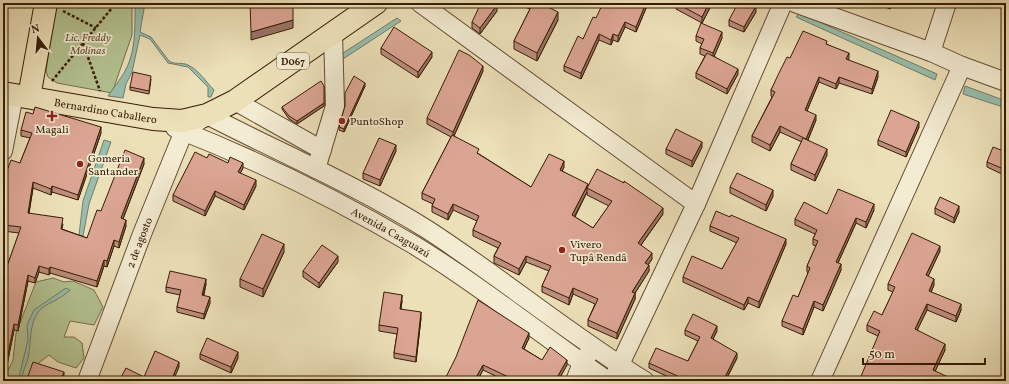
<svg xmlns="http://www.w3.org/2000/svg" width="1009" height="384" viewBox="0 0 1009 384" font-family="Vollkorn,serif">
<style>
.green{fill:#b4c392;stroke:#76704c}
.water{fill:#99bdac;stroke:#727d69}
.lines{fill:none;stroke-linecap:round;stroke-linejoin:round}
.minor-casing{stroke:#654d32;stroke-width:20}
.major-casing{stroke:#381c05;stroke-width:24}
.path{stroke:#381c05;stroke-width:2.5;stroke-dasharray:3 2;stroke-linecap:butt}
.minor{stroke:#f3ebd2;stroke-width:18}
.major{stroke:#ece0b9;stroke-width:22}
.wall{fill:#bc8e7e;stroke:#381c05;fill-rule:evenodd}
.shaded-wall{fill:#997467;stroke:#381c05}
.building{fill:#dba593;stroke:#381c05}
.poi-dot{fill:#8f2418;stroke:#f3ebd2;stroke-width:1.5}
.labels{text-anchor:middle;stroke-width:3.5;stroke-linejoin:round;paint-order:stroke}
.shield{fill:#f3ebd2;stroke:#705a42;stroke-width:1}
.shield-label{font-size:10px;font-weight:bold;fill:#381c05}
.park-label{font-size:11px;font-style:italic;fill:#5d4e2f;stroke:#f3ebd2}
.street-label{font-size:11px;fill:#381c05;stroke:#f3ebd2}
.poi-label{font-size:11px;fill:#381c05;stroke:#f3ebd2;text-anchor:start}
</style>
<rect width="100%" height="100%" fill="#ece0b9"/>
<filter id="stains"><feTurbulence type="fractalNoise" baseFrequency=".005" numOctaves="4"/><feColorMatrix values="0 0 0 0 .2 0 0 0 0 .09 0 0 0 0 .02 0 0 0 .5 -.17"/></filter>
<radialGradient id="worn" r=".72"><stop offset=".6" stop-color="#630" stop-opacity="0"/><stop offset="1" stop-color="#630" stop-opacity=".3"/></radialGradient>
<g class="green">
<polygon points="56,3 132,3 132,35 112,93 57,83 48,77 46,71"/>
<polygon points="53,278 64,282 73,281 94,290 103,307 94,325 70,321 64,337 74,337 82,343 84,358 76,368 58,362 49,355 31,369 29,381 3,381 13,360 16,333 36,282"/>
</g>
<g class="water">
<path d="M135,3H145L140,32L151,37L169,61C175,65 182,62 188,65C199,70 206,82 214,90L211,97H208V87L188,67L168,63L150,39L140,35L132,72L126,84L123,98L108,96C115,85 123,77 128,65C136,46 135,23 135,3Z"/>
<polygon points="799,13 937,74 935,80 796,17"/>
<polygon points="397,18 401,21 343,59 340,55"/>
<polygon points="965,86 1006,101 1006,108 963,94"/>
<polygon points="104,140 111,142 89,204 83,236 79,235 83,201"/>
<path d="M66,288L70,290L68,292C60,299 50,302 42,308C28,321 32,341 28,358C26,366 22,372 22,381H18L28,340L27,325L34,310Z"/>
</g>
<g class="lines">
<g class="minor-casing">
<g id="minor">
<polyline points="420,3 696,204"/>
<polyline points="795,3 931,52 962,66 1006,82"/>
<polyline points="931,52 947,3"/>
<polyline points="235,101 322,150"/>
<path id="s1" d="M175,128C257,160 338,200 414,245C481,286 543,336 608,381"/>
<polyline points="3,151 14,95"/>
<polyline points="316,169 335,106 333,33"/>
<polyline points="615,375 696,204 783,3"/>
<path id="s2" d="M87,381L142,234L184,131L207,115C281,153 358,186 428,230C502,278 570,335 645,381"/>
<polyline points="575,381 582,363 589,353"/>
<polyline points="820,381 962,66"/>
</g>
</g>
<g class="major-casing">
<g id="major">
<path id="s3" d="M3,93L153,119L182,121L207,115L235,101L376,3"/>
<polyline points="29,97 46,3"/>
</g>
</g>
<g class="path">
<polyline points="63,11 96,28"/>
<polyline points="83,43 100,91"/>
<polyline points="52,81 116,3"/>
</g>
<use href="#minor" class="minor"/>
<use href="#major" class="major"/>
</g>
<g class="wall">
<polygon points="514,3 540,3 558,20 537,61 514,49 514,41 530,9"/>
<polygon points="647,3 647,6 636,32 625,27 618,42 613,40 611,45 599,40 581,79 564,71 564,66 583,39 596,18"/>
<polygon points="677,3 712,3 712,4 702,23 676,9"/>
<polygon points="876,3 893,3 890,9"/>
<polygon points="497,11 480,34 472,28 472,22"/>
<polygon points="756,12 744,32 729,26 729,20"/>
<polygon points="696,36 722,38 714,56 738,74 727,94 696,78 696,73 705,56 700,54 700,48 702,44 696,41"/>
<polygon points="827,44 849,59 848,60 878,77 872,94 839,83 836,89 819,82 807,111 816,120 808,140 827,155 815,181 791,170 791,164 802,142 780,132 770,151 752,142 752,136 772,97 771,96 771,90 790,58"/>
<polygon points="381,48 432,57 418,78 381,54"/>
<path d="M483,71L454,136L479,154L531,187L564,167L562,171L588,186L663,214L641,245L652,259L648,265L649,271L635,293V299L617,339L588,326V320L595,304L573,294L569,305L542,292V286L549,271L526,262L519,275L494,263V256L498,248L473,236V230L477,221L453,210L448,220L432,212V206L433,204L422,199V193L451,137L427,124V118ZM587,192V195L609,206L593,228L575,217Z"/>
<polygon points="151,79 149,94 130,90 130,87"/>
<polygon points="324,86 324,106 297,124 289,119 282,109 282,107"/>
<polygon points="365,86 344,132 339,130 339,127"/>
<polygon points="919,127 906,157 878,145 878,140"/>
<polygon points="21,130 101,133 78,200 52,192 51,195 33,188 29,213 63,224 62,229 87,238 101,211 144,164 123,219 126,226 119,248 114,246 107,267 104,266 97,287 50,273 49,275 39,272 35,283 28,281 18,331 14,330 4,380 3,380 3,272 5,272 19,233 3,231 3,204 6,182 5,182 5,176 20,163 30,138 21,136"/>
<polygon points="702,147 692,167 666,154 666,149"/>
<polygon points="396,151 380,186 363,179 363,173"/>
<polygon points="1006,152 1006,176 987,167 987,162"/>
<polygon points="228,163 243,168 240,173 256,186 244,210 215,196 205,216 173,201 173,195"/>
<polygon points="730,187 773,196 766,211 730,193"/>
<polygon points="935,208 959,212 954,223 935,214"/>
<polygon points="874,210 866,228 856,223 838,263 841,270 823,311 814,307 803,335 782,326 782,321 798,297 808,273 807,272 807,266 816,246 813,245 813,239 815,234 795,225 795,219 827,214"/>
<polygon points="710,226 786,244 759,308 748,303 744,310 683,282 683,277 722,269 737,243 710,231"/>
<polygon points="940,251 928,276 934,285 931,292 961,310 956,322 927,310 917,330 945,350 935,371 948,381 878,336 867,331 867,325 882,315 893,292 888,290 888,284"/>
<polygon points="284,252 263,297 240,287 240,279"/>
<polygon points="338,262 319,288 303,277 303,271"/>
<polygon points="206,284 204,295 210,303 204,319 177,312 177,307 180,295 166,292 166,287"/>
<polygon points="402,301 401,309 421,318 416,362 394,358 394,353 397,334 379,331 379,325"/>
<polygon points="685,330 717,331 713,339 737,358 727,378 728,381 677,381 649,368 649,363 688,361 698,341 685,335"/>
<polygon points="529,338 524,349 542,360 567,365 558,381 506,381 483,370 477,381 444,381"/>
<polygon points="200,354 238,358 231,373 200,359"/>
</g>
<g class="shaded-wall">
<polygon points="646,3 647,3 647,6 636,32 636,27"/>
<polygon points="709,3 712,3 712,4 702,23 702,17"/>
<polygon points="890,3 893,3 890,9"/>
<polygon points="497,5 497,11 480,34 480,28"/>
<polygon points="756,6 756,12 744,32 744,27"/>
<polygon points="558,12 558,20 537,61 537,53"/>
<polygon points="293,20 293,28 251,40 251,32"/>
<polygon points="625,22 625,27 618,42 618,36"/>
<polygon points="722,32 722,38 713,59 713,53"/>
<polygon points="599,34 599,40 581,79 581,73"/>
<polygon points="613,34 613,40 611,45 611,40"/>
<polygon points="432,52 432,57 418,78 418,72"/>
<polygon points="849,53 849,59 846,65 846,59"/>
<polygon points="483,66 483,71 453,138 453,132"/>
<polygon points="738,69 738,74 727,94 727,89"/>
<polygon points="878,71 878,77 872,94 872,89"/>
<polygon points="819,77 819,82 805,115 805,110"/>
<polygon points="839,77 839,83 836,89 836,84"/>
<polygon points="365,83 365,86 344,132 344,129"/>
<polygon points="324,103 324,106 297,124 297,121"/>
<polygon points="816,115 816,120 806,144 806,139"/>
<polygon points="919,122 919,127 906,157 906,152"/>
<polygon points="780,126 780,132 770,151 770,145"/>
<polygon points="101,127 101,133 78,200 78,195"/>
<polygon points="702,142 702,147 692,167 692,161"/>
<polygon points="396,145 396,151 380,186 380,180"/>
<polygon points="827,149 827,155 815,181 815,175"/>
<polygon points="144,158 144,164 121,224 121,218"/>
<polygon points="564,161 564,167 560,176 560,170"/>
<polygon points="243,163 243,168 238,178 238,172"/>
<polygon points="256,180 256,186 244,210 244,205"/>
<polygon points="33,182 33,188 28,219 28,213"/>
<polygon points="588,184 588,189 587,188 587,192 572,221 572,215"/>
<polygon points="52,186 52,192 51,195 51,189"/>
<polygon points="773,190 773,196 766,211 766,205"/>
<polygon points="215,191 215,196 205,216 205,211"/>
<polygon points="453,204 453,210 448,220 448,214"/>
<polygon points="874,204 874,210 866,228 866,222"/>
<polygon points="959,206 959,212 954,223 954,218"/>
<polygon points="663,208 663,214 638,249 638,243"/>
<polygon points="856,218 856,223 836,267 836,262"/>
<polygon points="126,220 126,226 119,248 119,242"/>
<polygon points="786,239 786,244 759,308 759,302"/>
<polygon points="114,240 114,246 107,267 107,261"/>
<polygon points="284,244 284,252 263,297 263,289"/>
<polygon points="940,246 940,251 926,281 926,275"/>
<polygon points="652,253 652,259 645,269 645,263"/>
<polygon points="338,256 338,262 319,288 319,283"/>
<polygon points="526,256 526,262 519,275 519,269"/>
<polygon points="104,260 104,266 97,287 97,281"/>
<polygon points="841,264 841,270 823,311 823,305"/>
<polygon points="649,265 649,271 632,298 632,292"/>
<polygon points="39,266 39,272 35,283 35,278"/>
<polygon points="50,267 50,273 49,275 49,269"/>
<polygon points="28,275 28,281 18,331 18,325"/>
<polygon points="206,279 206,284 202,300 202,295"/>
<polygon points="934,279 934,285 929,297 929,291"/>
<polygon points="573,288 573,294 569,305 569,298"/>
<polygon points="635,293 635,299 617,339 617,333"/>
<polygon points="402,295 402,301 400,315 400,309"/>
<polygon points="210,297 210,303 204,319 204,314"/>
<polygon points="748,297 748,303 744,310 744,305"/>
<polygon points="814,301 814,307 803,335 803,329"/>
<polygon points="927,304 927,310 915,335 915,329"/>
<polygon points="961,304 961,310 956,322 956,316"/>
<polygon points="421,312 421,318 416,362 416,357"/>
<polygon points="14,324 14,330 4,380 4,374"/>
<polygon points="717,326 717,331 711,343 711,338"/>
<polygon points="529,333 529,338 522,353 522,348"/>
<polygon points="945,344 945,350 933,376 933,370"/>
<polygon points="238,352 238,358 231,373 231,367"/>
<polygon points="737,353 737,358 725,381 725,377"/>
<polygon points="567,360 567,365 558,381 555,381"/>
<polygon points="179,362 179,367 173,381 171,381"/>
<polygon points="483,365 483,370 477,381 474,381"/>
<polygon points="64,372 64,377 62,381 60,381"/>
</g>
<g class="building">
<polygon points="250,3 293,3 293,20 251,32"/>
<polygon points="481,3 494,3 497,5 480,28 472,22"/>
<polygon points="533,3 540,3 558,12 537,53 514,41"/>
<polygon points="603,3 646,3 636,27 625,22 618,36 613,34 611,40 599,34 581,73 564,66 578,36 583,39 593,17 596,18"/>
<polygon points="676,3 709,3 702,17"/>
<polygon points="738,3 749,3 756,6 744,27 729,20"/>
<polygon points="701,23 722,32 713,53 700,48 704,39 696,36"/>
<polygon points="394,27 432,52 418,72 381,48"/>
<polygon points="803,31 827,41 826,44 849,53 846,59 878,71 872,89 839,77 836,84 819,77 805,110 816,115 806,139 780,126 770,145 752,136 775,92 771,90 778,75 787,57 790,58"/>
<polygon points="459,50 469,55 483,66 453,132 427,118"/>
<polygon points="707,53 738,69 727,89 696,73"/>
<polygon points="133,72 151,76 149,91 130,87"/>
<polygon points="354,76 365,83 344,129 339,127 345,106 345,93"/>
<polygon points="321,81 324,86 324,103 297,121 289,116 282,107"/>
<polygon points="35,107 101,127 78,195 52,186 51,189 33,182 28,213 63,218 61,229 87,238 97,210 101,211 125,150 144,158 121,218 126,220 119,242 114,240 107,261 104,260 97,281 50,267 49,269 39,266 35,278 28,275 18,325 14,324 4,374 3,374 3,272 5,272 21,227 3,225 3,204 7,177 5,176 11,160 20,163 32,133 21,130 26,112 33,114"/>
<polygon points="891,110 919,122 906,152 878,140"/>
<polygon points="676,129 702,142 692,161 666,149"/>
<polygon points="452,135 479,149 477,153 531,187 549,154 564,161 560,170 588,184 572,215 593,228 612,201 587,188 597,169 624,183 624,181 663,208 638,243 652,253 645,263 649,265 632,292 635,293 617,333 588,320 598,299 573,288 569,298 542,286 551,266 526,256 519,269 494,256 501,243 473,230 479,216 453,204 448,214 432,206 435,199 422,193"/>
<polygon points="379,138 396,145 380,180 363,173"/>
<polygon points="803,138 827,149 815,175 791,164"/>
<polygon points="993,147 1006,152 1006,170 987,162"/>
<polygon points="195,152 207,158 209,154 228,163 230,157 243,163 238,172 256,180 244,205 215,191 205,211 173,195"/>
<polygon points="737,173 773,190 766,205 730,187"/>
<polygon points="838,189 874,204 866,222 856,218 836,262 841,264 823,305 814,301 803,329 782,321 793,295 798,297 810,268 807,266 818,241 813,239 817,230 795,219 804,202 827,214"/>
<polygon points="940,197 959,206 954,218 935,208"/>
<polygon points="716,211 730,217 731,215 786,239 759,302 748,297 744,305 683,277 692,256 722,269 739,238 710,226"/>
<polygon points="912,233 940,246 926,275 934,279 929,291 961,304 956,316 927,304 915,329 945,344 933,370 948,377 946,381 859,381 880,331 867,325 874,311 882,315 895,287 888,284"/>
<polygon points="262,234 284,244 263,289 240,279"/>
<polygon points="322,245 338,256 319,283 303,271"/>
<polygon points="170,271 206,279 202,295 210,297 204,314 177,307 181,290 166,287"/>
<polygon points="384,292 402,295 400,309 421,312 416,357 394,353 398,328 379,325"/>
<polygon points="478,300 529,333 522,348 542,360 550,347 567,360 555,381 517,381 483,365 474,381 444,381 456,357"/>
<polygon points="693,314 717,326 711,338 737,353 725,377 728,378 726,381 683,381 684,379 649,363 656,348 688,361 700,337 685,330"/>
<polygon points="207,338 238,352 231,367 200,354"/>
<polygon points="155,351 179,362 171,381 119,381 126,368 144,377"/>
<polygon points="33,362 64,372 60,381 34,381 27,379"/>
</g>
<g class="poi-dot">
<path d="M50 110h4v4h4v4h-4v4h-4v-4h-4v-4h4z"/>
<circle cx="342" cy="121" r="4"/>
<circle cx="80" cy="164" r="4"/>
<circle cx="562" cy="250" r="4"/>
</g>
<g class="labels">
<rect class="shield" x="277" y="53" width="32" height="16" rx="3"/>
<g class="shield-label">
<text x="293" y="65">D067</text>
</g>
<g class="park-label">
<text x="88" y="41">Lic. Freddy<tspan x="88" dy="13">Molinas</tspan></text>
</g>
<g class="street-label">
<text dy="4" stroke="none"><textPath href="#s3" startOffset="104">Bernardino Caballero</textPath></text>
<text dy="4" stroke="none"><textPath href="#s1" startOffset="240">Avenida Caaguazú</textPath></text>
<text dy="4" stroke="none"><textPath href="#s2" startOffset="148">2 de agosto</textPath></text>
</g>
<g class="poi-label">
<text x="350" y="125">PuntoShop</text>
<text x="52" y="133" text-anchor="middle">Magali</text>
<text x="88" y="162">Gomeria<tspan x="88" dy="13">Santander</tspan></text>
<text x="570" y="248">Vivero<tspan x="570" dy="13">Tupâ Rendâ</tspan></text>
</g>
</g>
<rect width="1009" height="384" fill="none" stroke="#ece0b9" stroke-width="16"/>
<rect x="4" y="4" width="1001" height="376" fill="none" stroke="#381c05" stroke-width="2"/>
<rect x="8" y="8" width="993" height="368" fill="none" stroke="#381c05"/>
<g transform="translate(38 38) rotate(344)" stroke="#f3ebd2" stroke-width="3" paint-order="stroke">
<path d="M0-3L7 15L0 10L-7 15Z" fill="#381c05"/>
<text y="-6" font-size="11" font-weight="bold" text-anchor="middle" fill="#381c05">N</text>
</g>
<path d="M863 358v6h122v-6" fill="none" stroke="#381c05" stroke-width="2"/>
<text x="869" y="358" font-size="12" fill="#381c05" stroke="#f3ebd2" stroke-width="3" paint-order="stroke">50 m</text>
<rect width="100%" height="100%" filter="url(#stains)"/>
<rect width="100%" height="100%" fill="url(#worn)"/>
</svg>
